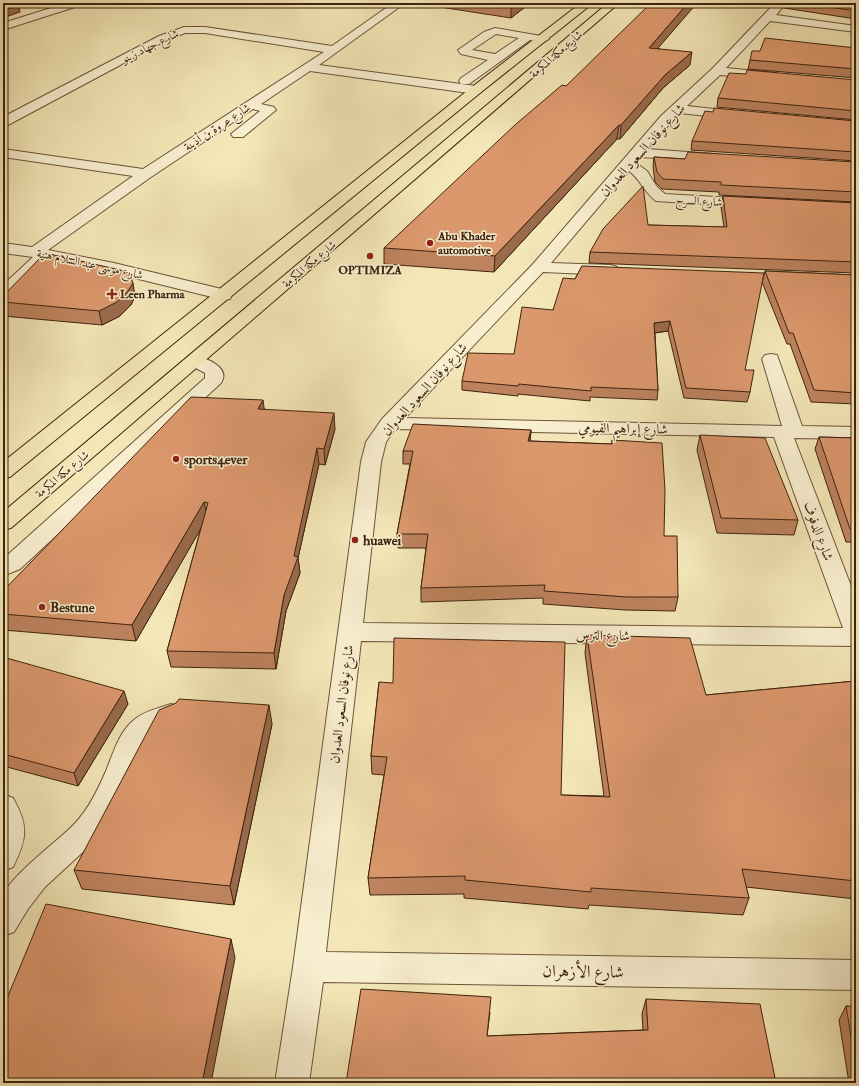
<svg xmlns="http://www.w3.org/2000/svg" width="859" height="1086" viewBox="0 0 859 1086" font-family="'IM FELL Double Pica',Amiri,serif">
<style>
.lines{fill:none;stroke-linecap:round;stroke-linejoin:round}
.minor-casing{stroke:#6c5438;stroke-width:2}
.major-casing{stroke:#3f230e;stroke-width:2}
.minor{fill:#f8efd0;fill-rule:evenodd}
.major{fill:#f4e7b7;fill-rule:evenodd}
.wall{fill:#bd835e;stroke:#3f230e}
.shaded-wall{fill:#9a6a4c;stroke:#3f230e}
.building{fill:#dc986d;stroke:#3f230e}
.poi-dot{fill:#8f2418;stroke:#f8efd0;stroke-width:1.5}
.labels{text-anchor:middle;stroke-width:3;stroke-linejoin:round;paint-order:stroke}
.far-street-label{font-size:12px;fill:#3f230e;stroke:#f8efd0}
.far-poi-label{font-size:12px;font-weight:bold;fill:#3f230e;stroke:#f8efd0;text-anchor:start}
.street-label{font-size:14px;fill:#3f230e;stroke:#f8efd0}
.poi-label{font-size:14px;font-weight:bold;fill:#3f230e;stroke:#f8efd0;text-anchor:start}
.near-street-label{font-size:17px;fill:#3f230e;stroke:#f8efd0}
</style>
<rect width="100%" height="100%" fill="#f4e7b7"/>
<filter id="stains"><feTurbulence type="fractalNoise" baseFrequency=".005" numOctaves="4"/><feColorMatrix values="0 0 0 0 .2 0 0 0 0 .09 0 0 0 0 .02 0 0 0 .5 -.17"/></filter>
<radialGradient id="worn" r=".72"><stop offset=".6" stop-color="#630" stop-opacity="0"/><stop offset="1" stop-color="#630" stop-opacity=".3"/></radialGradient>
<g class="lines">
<g class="minor-casing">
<g id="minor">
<polygon points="67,3 82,3 81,5 3,30 3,23"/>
<polygon points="393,3 405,3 319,65 476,86 480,87 482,90 480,93 476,94 310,71 261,104 274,107 276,110 243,137 233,137 231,134 260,111 253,109 151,177 48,250 114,263 230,291 232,295 230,299 224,300 114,273 48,260 9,298 3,299 3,285 33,257 3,253 3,243 32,247 133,176 3,157 3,149 143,169 324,52 205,33 185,33 167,40 8,125 3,126 3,117 159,36 184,27 205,27 332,46"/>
<path d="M775,3H786L776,15L856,26V32L770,21L726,68L776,73L782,77L780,80L720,75L687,106L733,111L739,115L738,118L733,119L680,113L647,149L715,154L720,155L722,158L720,161L715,162L641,157L636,163L647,171L657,187L665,194L751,199L756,200L758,203L756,206L751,207L656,201C643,191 641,180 629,171L551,263L611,265L617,267L619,270L617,273L611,275L543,272L405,418L782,426L762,359L765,355L771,354L777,355L802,426L856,427V439L794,438L856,599V646L361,641L326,952L856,960V990L323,982L309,1083H275L293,967L361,462L366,442L382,419L533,264L661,116L713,68ZM395,429L774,437L843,628L363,623L381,462L386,442Z"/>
<path d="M495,28L547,37L549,39L543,42L530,40L469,84H461L459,81L461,78L488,60L461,54L458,50L484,32ZM496,34L519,38L495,54L472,50Z"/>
<path d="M196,356C207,358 231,368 221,383L20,569L3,576V559L205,378V373L190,365L187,361L190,357Z"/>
<path d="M171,704L180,707L184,714L180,721L157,730L146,740L115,809L97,839L45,887L28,909L14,932L3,936C3,924 0,908 3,896C7,880 53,844 66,832C85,816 96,794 106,771C113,754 119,731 135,719C145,711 159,708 171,704Z"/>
<path d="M3,794L13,798C29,826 27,839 13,867L3,871Z"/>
</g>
</g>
<g class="major-casing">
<g id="major">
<polygon points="581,3 593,3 480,93 10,477 3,478 3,462 472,87"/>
<polygon points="608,3 619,3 11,528 3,530 3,512"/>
</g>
</g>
<use href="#minor" class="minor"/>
<use href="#major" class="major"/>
</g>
<g class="wall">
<polygon points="22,3 45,3 45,5 37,7"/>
<polygon points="440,3 530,3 511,18 440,7"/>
<polygon points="747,3 760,3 758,5"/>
<polygon points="764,3 773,3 770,6 764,5"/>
<polygon points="785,3 856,3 856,19 784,8"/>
<polygon points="658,48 690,65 663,88 620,139 617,139 494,272 384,264 384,248 566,86"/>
<polygon points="856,48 856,78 748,69 750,60"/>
<polygon points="856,80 856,120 717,107 718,98"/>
<polygon points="713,112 856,121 856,161 691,150 692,141"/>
<polygon points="654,157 685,159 856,162 856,202 719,195 719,192 662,189 655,182 653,167"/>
<polygon points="723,196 856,203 856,273 589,263 590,252 648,225 724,227 721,207"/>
<polygon points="582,266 745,370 750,392 747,402 684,398 668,331 655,333 658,390 657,400 590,397 590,401 518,394 518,396 462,390 462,381 514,354 553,310 575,279"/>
<polygon points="765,271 856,275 856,404 811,402 790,344 787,344 762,282"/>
<polygon points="3,296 135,296 131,305 120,316 102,325 3,316"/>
<polygon points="264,409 335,429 325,465 319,464 298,558 300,573 286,611 276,669 171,667 167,651 201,528 136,641 3,630 3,591"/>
<polygon points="531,430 530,441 612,444 612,440 664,536 678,597 675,611 625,610 543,604 543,598 421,602 421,588 426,548 398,548 397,534 410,464 403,464 403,451"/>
<polygon points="700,435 798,520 794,535 717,533 697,450"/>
<polygon points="819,437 856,438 856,542 846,542 815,449"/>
<polygon points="587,635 706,695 856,681 856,899 746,887 749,898 743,915 589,905 588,909 464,898 464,894 370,895 368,878 384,775 372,774 371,756 379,682 561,795 604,796 585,653"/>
<polygon points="3,657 128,704 78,786 3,766"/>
<polygon points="272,724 234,905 82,889 74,870"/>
<polygon points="646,999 776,1083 346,1083 490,1012 487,1036 643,1030 642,1014"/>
<polygon points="846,1006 856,1007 856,1083 849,1083 839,1020"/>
</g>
<g class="shaded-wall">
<polygon points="37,3 45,3 45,5 37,7"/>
<polygon points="511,3 530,3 511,18"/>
<polygon points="688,3 697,3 647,61 649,48"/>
<polygon points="19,5 20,12 3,18 3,10"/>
<polygon points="692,52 690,65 663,88 620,139 621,125 665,75"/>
<polygon points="619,125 617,139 494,272 495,256"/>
<polygon points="133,283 135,296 131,305 120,316 102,325 99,311"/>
<polygon points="670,321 668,331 653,333 654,323"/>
<polygon points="263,400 265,415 258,409"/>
<polygon points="334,413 335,429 325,465 324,449"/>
<polygon points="531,430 530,443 528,441"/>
<polygon points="317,448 319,464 298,558 300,573 286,611 276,669 274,653 284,595"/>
<polygon points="204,502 207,518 136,641 132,625"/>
<polygon points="124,691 128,704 78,786 74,773"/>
<polygon points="269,705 272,724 234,905 230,886"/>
<polygon points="231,939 235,958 211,1083 202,1083"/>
</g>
<g class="building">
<polygon points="3,3 10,3 19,5 3,10"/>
<polygon points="651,3 688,3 649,48 692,52 665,75 621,125 619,125 495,256 384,248 516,124 562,85 566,86"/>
<polygon points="801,3 856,3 856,11"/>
<polygon points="765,38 856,48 856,69 750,60 752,51 760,51"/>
<polygon points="747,70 856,80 856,111 718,98 729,73 746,74"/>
<polygon points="714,108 856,121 856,152 692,141 705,111 713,112"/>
<polygon points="688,152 856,162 856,192 721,185 721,182 663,179 657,172 654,157 685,159"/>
<polygon points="643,186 648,225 727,227 723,196 856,203 856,262 590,252 603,229"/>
<polygon points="45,253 129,272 133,283 128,291 117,302 99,311 3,302 3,296"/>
<polygon points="582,266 764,273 745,370 754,370 750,392 686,388 670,321 654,323 658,390 591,387 591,391 519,384 518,386 462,381 468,353 514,354 522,307 553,310 563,278 575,279"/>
<polygon points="765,271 856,275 856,393 814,390 793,333 789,333"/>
<polygon points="191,397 263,400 258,409 334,413 324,449 317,448 294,556 298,557 284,595 274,653 167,651 208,503 204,502 132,625 3,614 3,591"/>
<polygon points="413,424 531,430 528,441 612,444 612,440 662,443 665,490 664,536 677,536 678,597 627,597 544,591 545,585 421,588 428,534 397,534 413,451 403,451"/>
<polygon points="700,435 765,438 798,520 721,518"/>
<polygon points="819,437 856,438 856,530 850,529"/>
<polygon points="587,635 690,638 706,695 856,681 856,881 742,869 749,898 591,888 591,892 465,880 465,876 368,878 387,757 371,756 379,682 393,683 394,638 565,642 561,795 610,797"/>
<polygon points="3,657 124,691 74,773 3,754"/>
<polygon points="179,699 269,705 230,886 74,870 159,710 176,703"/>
<polygon points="46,904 231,939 202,1083 3,1083 3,1008"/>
<polygon points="361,989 491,997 487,1036 648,1030 646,999 760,1004 776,1083 346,1083"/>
<polygon points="846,1006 856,1007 856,1066"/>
</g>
<g class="poi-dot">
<circle cx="430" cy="243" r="4"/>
<circle cx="370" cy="256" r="4"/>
<path d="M110 288h4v4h4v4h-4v4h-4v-4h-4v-4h4z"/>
<circle cx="176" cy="459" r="4"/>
<circle cx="355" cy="540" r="4"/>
<circle cx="42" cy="607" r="4"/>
</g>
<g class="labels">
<g class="far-street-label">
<text transform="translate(150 46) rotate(-26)" y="4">شارع جهاد زينو</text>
<text transform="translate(556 54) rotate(-41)" y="4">شارع مكة المكرمة</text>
<text transform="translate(217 127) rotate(-33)" y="4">شارع عروة بن أذينة</text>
<text transform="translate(699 201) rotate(3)" y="4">شارع السرج</text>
<text transform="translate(90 264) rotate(12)" y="4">شارع موسى عبد السلام هنية</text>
<text transform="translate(309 264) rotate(-40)" y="4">شارع مكة المكرمة</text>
<text transform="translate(62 474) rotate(-40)" y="4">شارع مكة المكرمة</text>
</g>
<g class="far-poi-label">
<text x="438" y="240">Abu Khader<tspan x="438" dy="14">automotive</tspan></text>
<text x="370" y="274" text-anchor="middle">OPTIMIZA</text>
<text x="120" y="298">Leen Pharma</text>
</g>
<g class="street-label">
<text transform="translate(642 150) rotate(-48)" y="5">شارع نوفان السعود العدوان</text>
<text transform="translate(424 389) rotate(-48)" y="5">شارع نوفان السعود العدوان</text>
<text transform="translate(623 428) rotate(1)" y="5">شارع إبراهيم الفيومي</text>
<text transform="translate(819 531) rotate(70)" y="5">شارع الدفوف</text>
<text transform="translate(603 635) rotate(1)" y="5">شارع الترس</text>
<text transform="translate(341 704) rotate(-83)" y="5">شارع نوفان السعود العدوان</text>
</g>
<g class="poi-label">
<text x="184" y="464">sports4ever</text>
<text x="363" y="545">huawei</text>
<text x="50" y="612">Bestune</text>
</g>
<g class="near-street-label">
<text transform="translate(583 971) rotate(1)" y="6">شارع الأزهران</text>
</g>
</g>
<rect width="859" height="1086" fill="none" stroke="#f4e7b7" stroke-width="16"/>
<rect x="4" y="4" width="851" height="1078" fill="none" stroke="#3f230e" stroke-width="2"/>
<rect x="8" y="8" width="843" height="1070" fill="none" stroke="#3f230e"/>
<rect width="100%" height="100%" filter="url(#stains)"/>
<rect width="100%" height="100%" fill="url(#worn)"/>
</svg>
